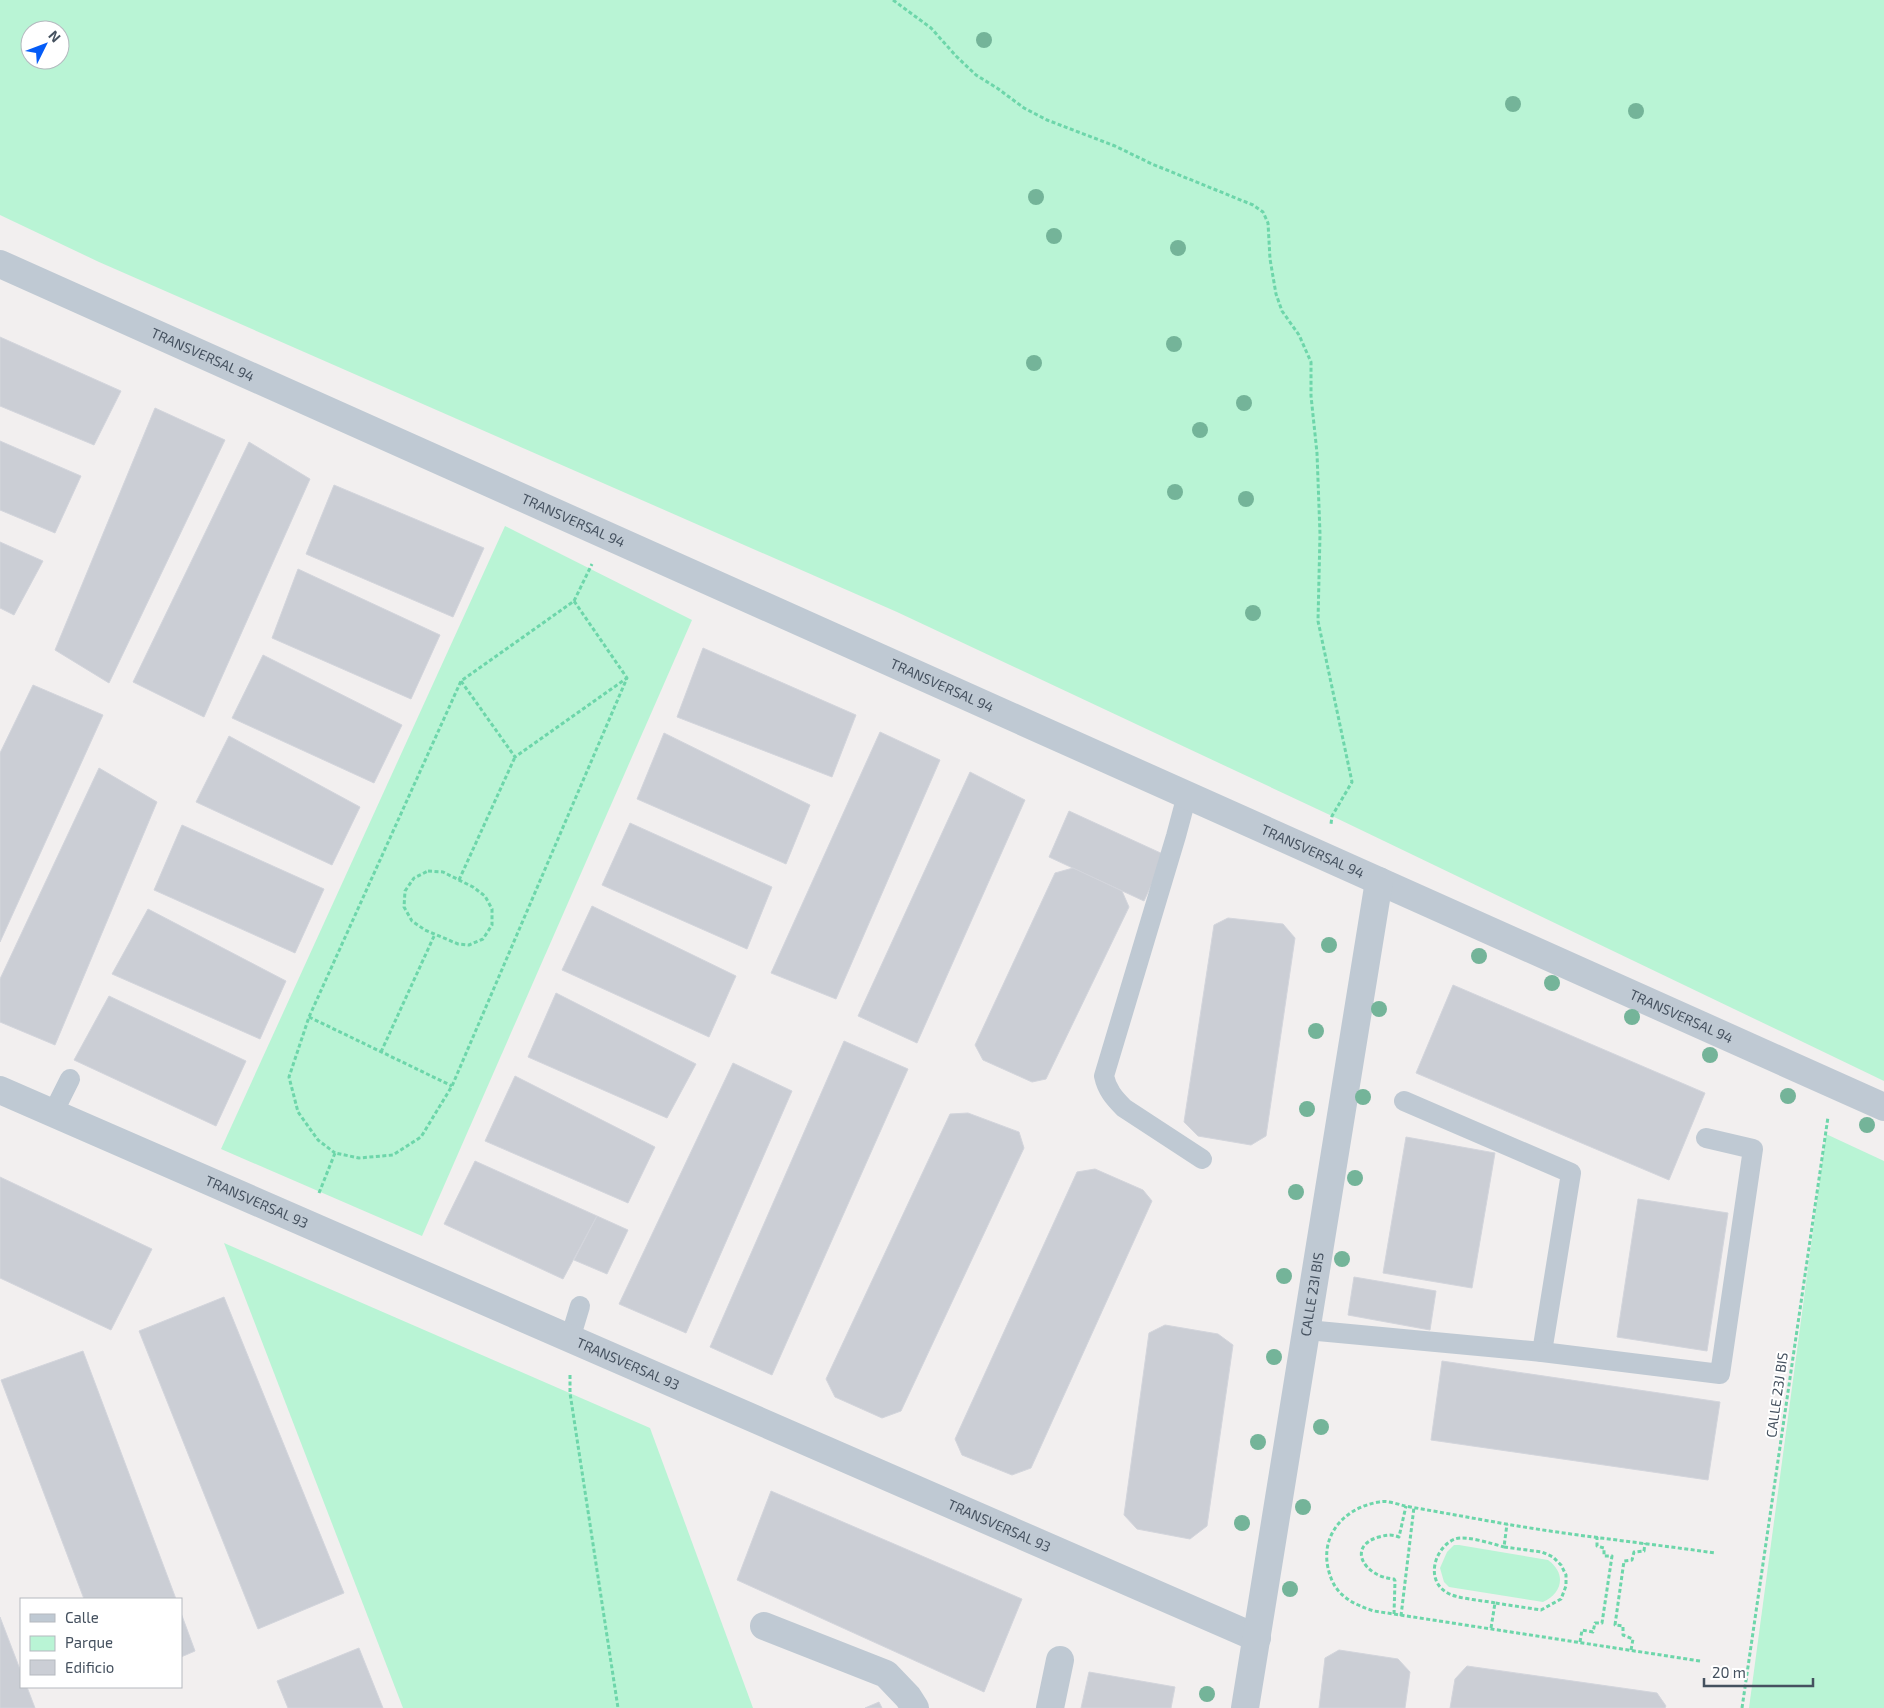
<svg xmlns="http://www.w3.org/2000/svg" width="1884" height="1708" viewBox="0 0 1884 1708" font-family="'Exo 2',sans-serif">
<style>
.green{fill:#b9f4d5;fill-rule:evenodd}
.building{fill:#cbced5;stroke:#d3d5dc}
.lines{fill:none;stroke-linecap:round;stroke-linejoin:round}
.path{stroke:#6dd6aa;stroke-width:3;stroke-dasharray:4 2.5;stroke-linecap:butt}
.lane{stroke:#bfc9d3;stroke-width:20}
.street{stroke:#bfc9d3;stroke-width:28}
.tree{fill:#74b499}
.labels{text-anchor:middle;stroke-width:4;stroke-linejoin:round;paint-order:stroke}
.street-label{font-size:14px;fill:#45515f;stroke:#fff}
</style>
<rect width="100%" height="100%" fill="#f2efef"/>
<g class="green">
<path d="M0,0H1884V1081L1332,816L897,612L99,262L0,215ZM30,30H60V60H30Z"/>
<polygon points="505,526 692,620 422,1236 221,1149"/>
<polygon points="1826,1134 1884,1161 1884,1708 1749,1708"/>
<polygon points="224,1243 650,1428 753,1708 403,1708"/>
<path d="M1454,1545H1459L1548,1560C1567,1574 1562,1593 1543,1602L1449,1587L1444,1582L1440,1568L1447,1552Z"/>
</g>
<g class="building">
<polygon points="0,337 121,391 94,445 0,406"/>
<polygon points="155,408 225,440 109,683 55,650"/>
<polygon points="0,441 81,476 55,533 0,510"/>
<polygon points="249,442 310,479 204,717 133,682"/>
<polygon points="334,485 484,548 453,617 306,554"/>
<polygon points="0,542 43,561 14,615 0,608"/>
<polygon points="298,569 440,635 411,699 272,638"/>
<polygon points="703,648 856,715 832,777 677,717"/>
<polygon points="263,655 402,725 374,783 232,718"/>
<polygon points="33,685 103,715 0,942 0,753"/>
<polygon points="880,732 940,760 836,999 771,973"/>
<polygon points="664,733 810,805 786,864 637,799"/>
<polygon points="229,736 360,807 332,865 196,802"/>
<polygon points="99,768 157,802 55,1045 0,1022 0,979"/>
<polygon points="970,772 1025,800 917,1043 858,1016"/>
<polygon points="1069,811 1165,855 1144,901 1049,857"/>
<polygon points="630,823 772,887 747,949 602,885"/>
<polygon points="182,825 324,889 295,953 154,890"/>
<polygon points="1073,868 1122,891 1129,907 1046,1079 1032,1082 983,1060 975,1045 1055,873"/>
<polygon points="592,906 736,976 709,1037 562,970"/>
<polygon points="148,909 286,981 260,1039 112,974"/>
<polygon points="1228,918 1283,924 1295,938 1266,1136 1251,1145 1198,1136 1184,1122 1214,925"/>
<polygon points="1453,985 1705,1093 1669,1180 1416,1073"/>
<polygon points="556,993 696,1064 667,1118 528,1057"/>
<polygon points="109,996 246,1061 216,1126 74,1060"/>
<polygon points="844,1041 908,1069 772,1375 710,1347"/>
<polygon points="733,1063 792,1091 686,1333 619,1304"/>
<polygon points="515,1076 655,1147 628,1203 485,1141"/>
<polygon points="968,1113 1019,1132 1024,1148 901,1411 882,1418 835,1397 826,1379 950,1114"/>
<polygon points="1406,1137 1495,1153 1472,1288 1383,1273"/>
<polygon points="475,1161 597,1216 563,1279 444,1224"/>
<polygon points="1095,1169 1143,1190 1152,1201 1031,1468 1012,1475 962,1455 955,1439 1077,1172"/>
<polygon points="0,1177 152,1249 111,1330 0,1278"/>
<polygon points="1638,1199 1728,1213 1707,1351 1617,1337"/>
<polygon points="597,1216 628,1230 607,1274 574,1260"/>
<polygon points="1354,1277 1436,1291 1430,1330 1348,1315"/>
<polygon points="224,1297 344,1593 258,1629 139,1331"/>
<polygon points="1165,1325 1218,1334 1233,1345 1207,1526 1190,1539 1137,1529 1124,1515 1149,1333"/>
<polygon points="83,1351 176,1599 84,1599 1,1380"/>
<polygon points="1442,1361 1720,1402 1708,1480 1431,1440"/>
<polygon points="771,1491 1022,1599 984,1692 737,1580"/>
<polygon points="181,1613 195,1651 181,1657"/>
<polygon points="0,1617 21,1672 21,1687 27,1687 35,1708 0,1708"/>
<polygon points="359,1648 383,1708 288,1708 277,1681"/>
<polygon points="1339,1650 1398,1659 1410,1672 1405,1708 1319,1708 1325,1658"/>
<polygon points="1467,1666 1657,1693 1666,1706 1665,1708 1450,1708 1455,1679"/>
<polygon points="1089,1672 1175,1687 1171,1708 1081,1708"/>
<polygon points="879,1702 882,1708 865,1708"/>
</g>
<g class="lines">
<g class="path">
<polyline points="893,0 931,28 956,56 976,75 997,88 1024,108 1047,120 1115,146 1152,164 1253,205 1263,212 1268,223 1270,259 1276,294 1282,311 1299,335 1311,362 1311,396 1317,453 1320,534 1318,621 1352,782 1332,816 1331,824"/>
<polyline points="574,601 592,564"/>
<polyline points="461,681 515,757 627,678"/>
<polygon points="428,871 443,872 473,887 485,896 492,909 492,925 483,939 469,945 458,944 425,930 412,921 404,907 405,891 414,878"/>
<polyline points="459,880 515,757"/>
<polyline points="309,1017 452,1086"/>
<polyline points="381,1052 435,934"/>
<polyline points="319,1193 335,1153 359,1158 393,1155 421,1137 452,1086 627,678 574,601 461,681 309,1017 289,1077 298,1112 318,1140 335,1153"/>
<polyline points="570,1375 570,1393 618,1708"/>
<path d="M1495,1603C1481,1600 1456,1599 1446,1592C1425,1579 1435,1547 1455,1539C1466,1535 1493,1544 1504,1547"/>
<path d="M1394,1614L1395,1581L1394,1579C1364,1577 1346,1546 1379,1537C1386,1535 1392,1534 1399,1537L1406,1506"/>
<polyline points="1401,1616 1414,1507"/>
<polyline points="1491,1628 1495,1603 1541,1610 1561,1599 1566,1586 1566,1575 1561,1565 1553,1557 1542,1552 1504,1547 1507,1524"/>
<polyline points="1580,1642 1582,1630 1593,1632 1595,1623 1602,1623 1612,1556 1604,1556 1604,1548 1597,1546 1597,1537"/>
<polyline points="1631,1650 1633,1639 1623,1635 1623,1626 1615,1625 1624,1561 1632,1560 1634,1552 1644,1551 1645,1543"/>
<path d="M1700,1661L1374,1611C1355,1605 1338,1597 1331,1578C1316,1539 1342,1508 1379,1502C1387,1500 1397,1504 1405,1506C1439,1512 1472,1518 1506,1524C1575,1536 1646,1543 1715,1553"/>
<polyline points="1742,1708 1828,1117"/>
</g>
<g class="lane">
<path d="M1187,795L1176,836L1104,1076C1107,1090 1114,1098 1124,1108L1202,1159"/>
<polyline points="53,1113 70,1079"/>
<polyline points="1307,1330 1542,1352 1571,1173 1404,1101"/>
<polyline points="570,1339 580,1306"/>
<polyline points="1542,1352 1720,1374 1753,1149 1706,1138"/>
</g>
<g class="street">
<path id="s1" d="M0,264L1884,1107"/>
<path id="s2" d="M0,1090L1257,1638"/>
<polyline points="764,1626 886,1674 908,1697 915,1708"/>
<polyline points="1050,1708 1060,1660"/>
<path id="s3" d="M1245,1708L1379,881"/>
</g>
</g>
<g class="tree">
<circle cx="984" cy="40" r="8"/>
<circle cx="1513" cy="104" r="8"/>
<circle cx="1636" cy="111" r="8"/>
<circle cx="1036" cy="197" r="8"/>
<circle cx="1054" cy="236" r="8"/>
<circle cx="1178" cy="248" r="8"/>
<circle cx="1174" cy="344" r="8"/>
<circle cx="1034" cy="363" r="8"/>
<circle cx="1244" cy="403" r="8"/>
<circle cx="1200" cy="430" r="8"/>
<circle cx="1175" cy="492" r="8"/>
<circle cx="1246" cy="499" r="8"/>
<circle cx="1253" cy="613" r="8"/>
<circle cx="1329" cy="945" r="8"/>
<circle cx="1479" cy="956" r="8"/>
<circle cx="1552" cy="983" r="8"/>
<circle cx="1379" cy="1009" r="8"/>
<circle cx="1632" cy="1017" r="8"/>
<circle cx="1316" cy="1031" r="8"/>
<circle cx="1710" cy="1055" r="8"/>
<circle cx="1788" cy="1096" r="8"/>
<circle cx="1363" cy="1097" r="8"/>
<circle cx="1307" cy="1109" r="8"/>
<circle cx="1867" cy="1125" r="8"/>
<circle cx="1355" cy="1178" r="8"/>
<circle cx="1296" cy="1192" r="8"/>
<circle cx="1342" cy="1259" r="8"/>
<circle cx="1284" cy="1276" r="8"/>
<circle cx="1274" cy="1357" r="8"/>
<circle cx="1321" cy="1427" r="8"/>
<circle cx="1258" cy="1442" r="8"/>
<circle cx="1303" cy="1507" r="8"/>
<circle cx="1242" cy="1523" r="8"/>
<circle cx="1290" cy="1589" r="8"/>
<circle cx="1207" cy="1694" r="8"/>
</g>
<g class="labels">
<g class="street-label">
<text dy="5" stroke="none"><textPath href="#s1" startOffset="222">TRANSVERSAL 94</textPath></text>
<text dy="5" stroke="none"><textPath href="#s1" startOffset="628">TRANSVERSAL 94</textPath></text>
<text dy="5" stroke="none"><textPath href="#s1" startOffset="1032">TRANSVERSAL 94</textPath></text>
<text dy="5" stroke="none"><textPath href="#s1" startOffset="1438">TRANSVERSAL 94</textPath></text>
<text dy="5" stroke="none"><textPath href="#s1" startOffset="1842">TRANSVERSAL 94</textPath></text>
<text dy="5" stroke="none"><textPath href="#s2" startOffset="280">TRANSVERSAL 93</textPath></text>
<text dy="5" stroke="none"><textPath href="#s3" startOffset="419">CALLE 23I BIS</textPath></text>
<text dy="5" stroke="none"><textPath href="#s2" startOffset="685">TRANSVERSAL 93</textPath></text>
<text transform="translate(1777 1395) rotate(-82)" y="5">CALLE 23J BIS</text>
<text dy="5" stroke="none"><textPath href="#s2" startOffset="1090">TRANSVERSAL 93</textPath></text>
</g>
</g>
<rect x="20" y="1598" width="162" height="90" fill="#ffffff" stroke="#b5b9bf"/>
<rect x="30" y="1614" width="25" height="8" fill="#bfc9d3" stroke="#b5b9bf"/>
<text x="65" y="1623" font-size="15" fill="#45515f">Calle</text>
<rect x="30" y="1636" width="25" height="15" fill="#b9f4d5" stroke="#b5b9bf"/>
<text x="65" y="1648" font-size="15" fill="#45515f">Parque</text>
<rect x="30" y="1660" width="25" height="15" fill="#cbced5" stroke="#b5b9bf"/>
<text x="65" y="1673" font-size="15" fill="#45515f">Edificio</text>
<g transform="translate(45 45) rotate(48)"><circle r="24" fill="#ffffff" stroke="#b5b9bf"/>
<path d="M0-4L9 19L0 12L-9 19Z" fill="#055cf7"/>
<text y="-8" font-size="14" font-weight="bold" text-anchor="middle" fill="#45515f">N</text>
</g>
<path d="M1704 1678v8h109v-8" fill="none" stroke="#45515f" stroke-width="2.5"/>
<text x="1712" y="1678" font-size="15" fill="#45515f" stroke="#ffffff" stroke-width="4" paint-order="stroke">20 m</text>
</svg>
